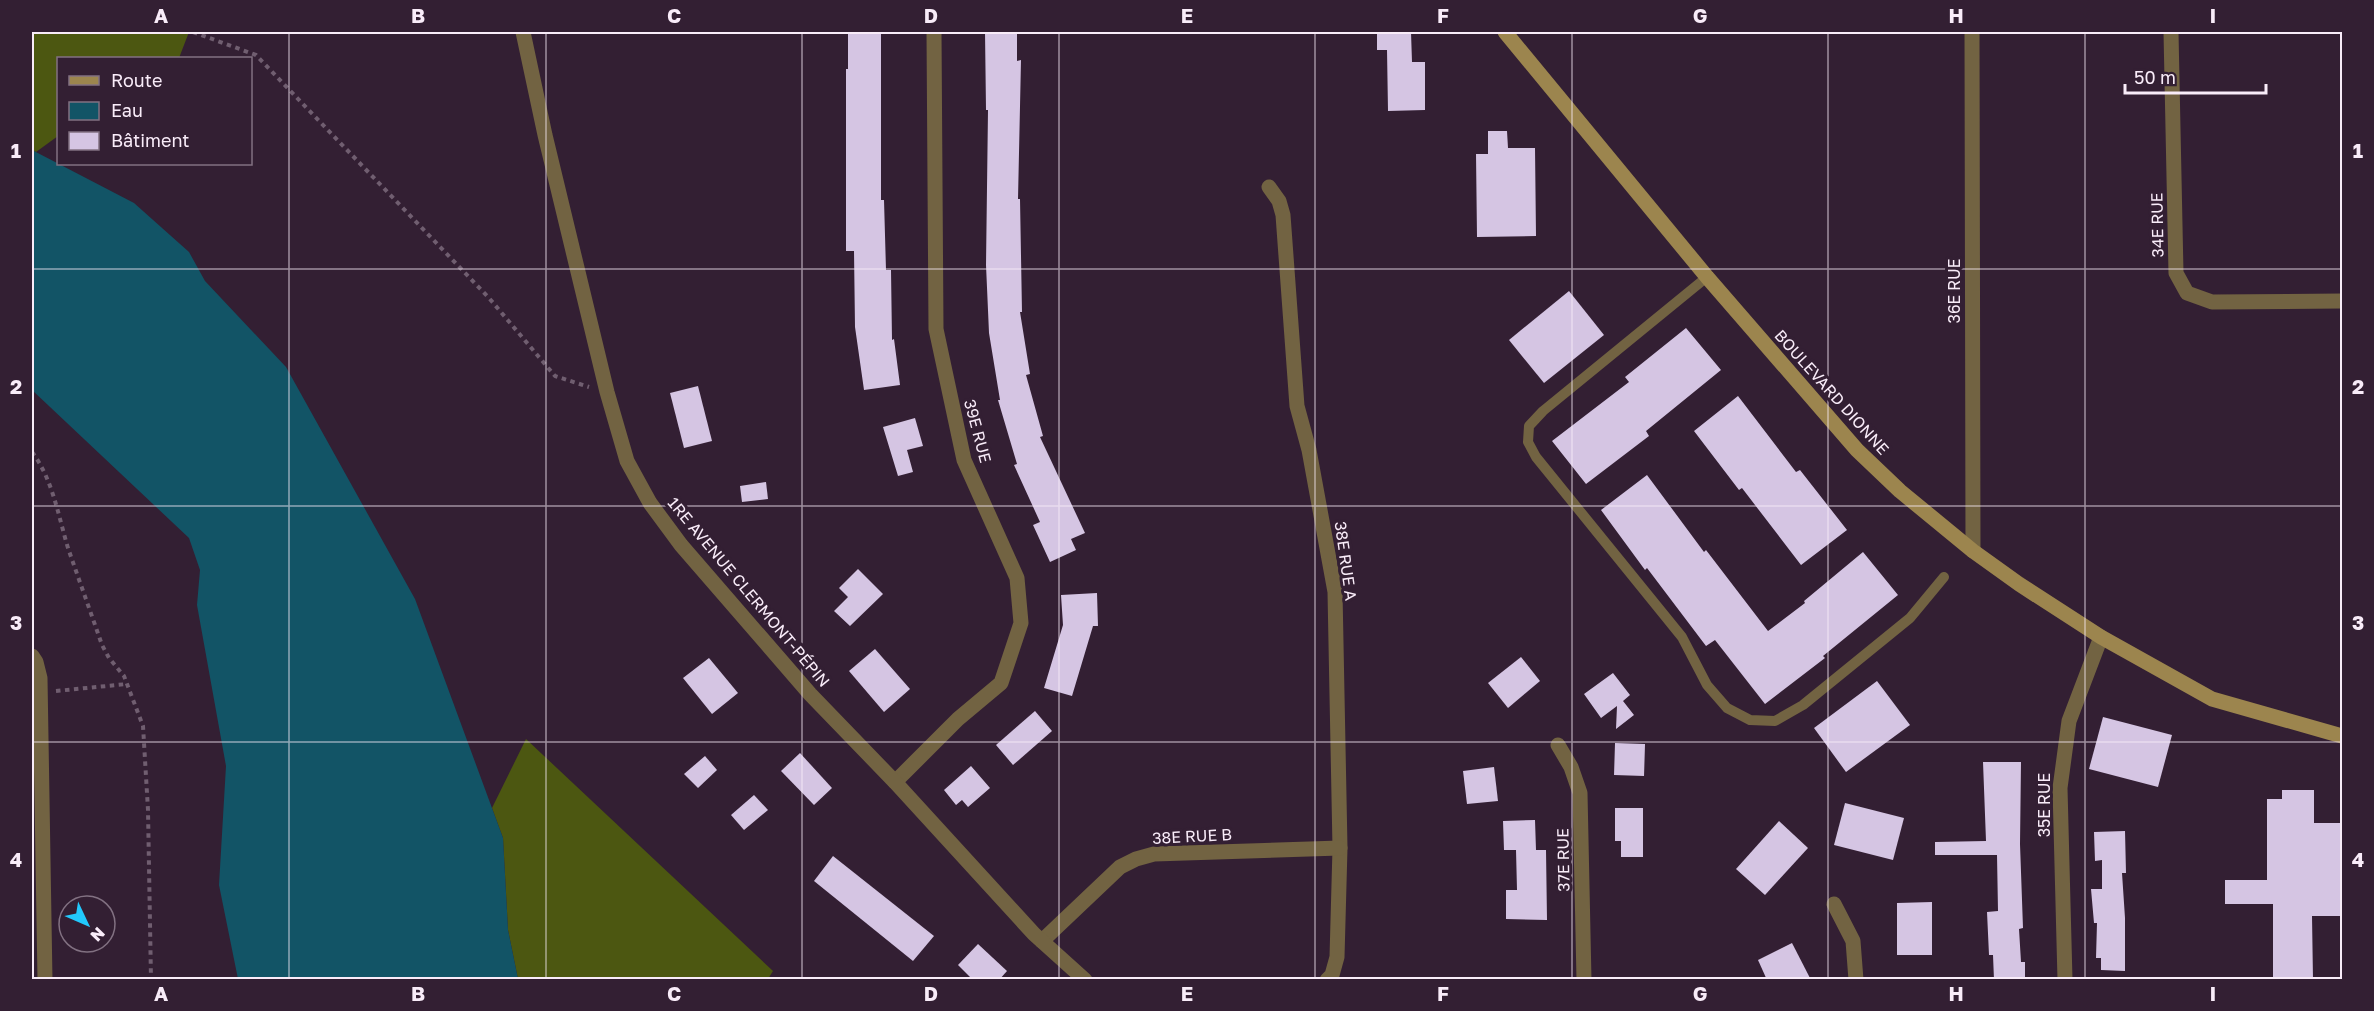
<svg xmlns="http://www.w3.org/2000/svg" width="2374" height="1011" viewBox="0 0 2374 1011" font-family="'Golos Text',sans-serif">
<style>
.forest{fill:#4c5711}
.water{fill:#125466}
.building{fill:#d5c5e3}
.lines{fill:none;stroke-linecap:round;stroke-linejoin:round}
.path{stroke:#705e70;stroke-width:4;stroke-dasharray:4.5 4.5;stroke-linecap:butt}
.service{stroke:#726342;stroke-width:10}
.minor{stroke:#726342;stroke-width:15}
.tertiary{stroke:#726342;stroke-width:15}
.secondary{stroke:#9c854e;stroke-width:15}
.grid{fill:none;stroke:#f9ecf9;stroke-width:1.5;stroke-opacity:0.55}
.labels{text-anchor:middle;stroke-width:6;stroke-linejoin:round;paint-order:stroke}
.street-label{font-size:16px;fill:#f9ecf9;stroke:#331f33}
.neatline{fill:none;stroke:#f9ecf9;stroke-width:2}
.grid-label{font-size:20px;text-anchor:middle;font-weight:bold;fill:#f9ecf9}
</style>
<rect width="100%" height="100%" fill="#331f33"/>
<g class="forest">
<polygon points="32,32 189,32 179,58 58,58 58,136 36,152 32,150"/>
<polygon points="526,739 773,971 768,979 518,979 508,930 503,838 492,808"/>
</g>
<polygon class="water" points="32,150 134,203 189,252 205,281 286,367 415,599 503,838 508,930 518,979 238,979 219,885 226,766 197,605 200,570 189,538 32,390"/>
<g class="building">
<polygon points="848,32 881,32 881,200 884,200 886,270 891,270 892,340 894,339 900,385 864,390 855,327 854,251 846,251 846,69 848,69"/>
<polygon points="985,32 1017,32 1017,61 1021,60 1018,199 1020,199 1022,312 1020,312 1030,374 1026,375 1043,436 1040,437 1085,533 1071,539 1076,550 1050,562 1033,525 1040,522 1014,465 1017,464 998,400 1000,400 989,333 986,265 988,110 986,110"/>
<polygon points="1377,32 1411,32 1412,62 1425,62 1425,110 1388,111 1387,50 1377,50"/>
<polygon points="1488,131 1507,131 1508,148 1535,148 1536,236 1477,237 1476,154 1488,154"/>
<polygon points="1569,291 1604,335 1544,383 1509,340"/>
<polygon points="1686,328 1721,370 1646,431 1649,436 1586,484 1552,441 1629,382 1625,377"/>
<polygon points="698,386 712,441 684,448 670,393"/>
<polygon points="1738,396 1796,472 1800,470 1847,530 1801,565 1742,488 1739,490 1694,431"/>
<polygon points="915,418 923,446 907,450 913,472 898,476 883,427"/>
<polygon points="1647,475 1704,552 1706,550 1768,631 1805,603 1804,601 1863,552 1898,595 1823,656 1825,658 1765,704 1715,640 1706,646 1647,568 1645,570 1601,510"/>
<polygon points="766,482 768,499 742,502 740,486"/>
<polygon points="858,569 883,594 850,626 834,611 848,597 839,588"/>
<polygon points="1097,593 1098,626 1093,626 1072,696 1044,688 1063,625 1061,595"/>
<polygon points="875,649 910,689 884,712 849,671"/>
<polygon points="1521,657 1540,681 1508,708 1488,683"/>
<polygon points="709,658 738,693 712,714 683,678"/>
<polygon points="1613,673 1630,695 1623,701 1634,715 1616,729 1617,706 1601,718 1584,694"/>
<polygon points="1877,681 1910,725 1846,772 1814,728"/>
<polygon points="1035,711 1052,731 1013,765 996,745"/>
<polygon points="2103,717 2172,735 2158,787 2089,769"/>
<polygon points="1615,743 1645,744 1644,776 1614,775"/>
<polygon points="800,753 832,788 814,805 781,771"/>
<polygon points="705,756 717,770 698,788 684,774"/>
<polygon points="1983,762 2021,762 2020,844 2023,928 2019,929 2021,962 2025,962 2025,980 1994,980 1993,955 1989,955 1987,912 1998,911 1997,855 1935,855 1935,842 1986,841"/>
<polygon points="971,766 990,788 968,807 962,800 956,805 944,790"/>
<polygon points="1494,767 1498,801 1467,804 1463,771"/>
<polygon points="2282,790 2314,790 2314,823 2343,823 2343,916 2312,916 2313,980 2273,980 2273,904 2225,904 2225,880 2267,880 2267,799 2282,799"/>
<polygon points="754,795 768,810 744,830 731,815"/>
<polygon points="1845,803 1904,818 1893,860 1834,845"/>
<polygon points="1615,808 1643,808 1643,857 1621,857 1621,841 1615,841"/>
<polygon points="1535,820 1536,850 1546,850 1547,920 1506,919 1506,890 1517,890 1516,850 1504,850 1503,821"/>
<polygon points="1779,821 1808,848 1765,895 1736,869"/>
<polygon points="2125,831 2126,873 2122,873 2125,918 2125,971 2101,970 2101,958 2096,958 2097,923 2094,923 2091,889 2102,889 2102,860 2095,861 2094,832"/>
<polygon points="833,856 934,936 913,961 814,881"/>
<polygon points="1932,902 1932,955 1897,955 1897,903"/>
<polygon points="1792,943 1811,980 1767,980 1758,960"/>
<polygon points="978,944 1007,971 999,980 973,980 958,965"/>
</g>
<g class="lines">
<g class="path">
<polyline points="193,32 256,55 489,298 555,376 589,387"/>
<path d="M32,452C53,480 58,515 68,548C79,580 91,613 102,645L109,658L124,676L143,726L148,810L151,980"/>
<polyline points="56,691 127,684"/>
</g>
<polyline class="service" points="1707,277 1543,411 1529,426 1528,442 1536,457 1682,637 1707,685 1727,708 1750,720 1775,721 1803,705 1910,618 1944,577"/>
<g class="minor">
<polyline points="1972,32 1973,551"/>
<polyline points="2171,32 2176,273 2187,293 2212,302 2342,301"/>
<polyline points="1269,187 1279,201 1283,215 1297,406 1309,450 1335,592 1340,848 1337,957 1332,975 1327,980"/>
<polyline points="32,656 36,662 40,678 45,980"/>
<polyline points="1558,745 1571,767 1580,793 1584,980"/>
<polyline points="895,782 958,719 1001,683 1021,623 1017,578 964,460 936,329 934,32"/>
<polyline points="1834,904 1853,941 1856,980"/>
<polyline points="1042,941 1120,867 1136,859 1154,854 1340,848"/>
<polyline points="2065,980 2060,788 2069,721 2101,637"/>
</g>
<polyline class="tertiary" points="523,32 545,135 607,392 627,461 650,503 681,545 810,694 895,782 1034,934 1085,980"/>
<polyline class="secondary" points="1505,32 1707,277 1857,450 1900,491 1973,551 2019,584 2101,637 2212,699 2342,736"/>
</g>
<path class="grid" d="M289,32V980M546,32V980M802,32V980M1059,32V980M1315,32V980M1572,32V980M1828,32V980M2085,32V980M32,269H2342M32,506H2342M32,742H2342"/>
<g class="labels">
<g class="street-label">
<text transform="translate(2157 225) rotate(-91)" y="6">34E RUE</text>
<text transform="translate(1954 291) rotate(-90)" y="6">36E RUE</text>
<text transform="translate(1832 392) rotate(48)" y="6">BOULEVARD DIONNE</text>
<text transform="translate(978 431) rotate(75)" y="6">39E RUE</text>
<text transform="translate(1346 561) rotate(82)" y="6">38E RUE A</text>
<text transform="translate(749 592) rotate(50)" y="6">1RE AVENUE CLERMONT-PÉPIN</text>
<text transform="translate(2044 805) rotate(-90)" y="6">35E RUE</text>
<text transform="translate(1192 836) rotate(-3)" y="6">38E RUE B</text>
<text transform="translate(1563 860) rotate(-91)" y="6">37E RUE</text>
</g>
</g>
<rect width="2374" height="1011" fill="none" stroke="#331f33" stroke-width="66"/>
<rect x="57" y="57" width="195" height="108" fill="#331f33" stroke="#827182" stroke-width="1.5"/>
<rect x="69" y="76" width="30" height="9" fill="#9c854e" stroke="#827182" stroke-width="1.5"/>
<text x="111" y="87" font-size="18" fill="#f9ecf9">Route</text>
<rect x="69" y="102" width="30" height="18" fill="#125466" stroke="#827182" stroke-width="1.5"/>
<text x="111" y="117" font-size="18" fill="#f9ecf9">Eau</text>
<rect x="69" y="132" width="30" height="18" fill="#d5c5e3" stroke="#827182" stroke-width="1.5"/>
<text x="111" y="147" font-size="18" fill="#f9ecf9">Bâtiment</text>
<g transform="translate(87 924) rotate(134)"><circle r="28" fill="#331f33" stroke="#827182" stroke-width="1.5"/>
<path d="M0-4.5L10 22L0 15L-10 22Z" fill="#22c9fd"/>
<text y="-9" font-size="16" font-weight="bold" text-anchor="middle" fill="#f9ecf9">N</text>
</g>
<path d="M2125 84v9h141v-9" fill="none" stroke="#f9ecf9" stroke-width="3"/>
<text x="2134" y="84" font-size="18" fill="#f9ecf9" stroke="#331f33" stroke-width="4.5" paint-order="stroke">50 m</text>
<rect x="33" y="33" width="2308" height="945" class="neatline"/>
<g class="grid-label">
<text x="161" y="23">A</text>
<text x="418" y="23">B</text>
<text x="674" y="23">C</text>
<text x="931" y="23">D</text>
<text x="1187" y="23">E</text>
<text x="1443" y="23">F</text>
<text x="1700" y="23">G</text>
<text x="1956" y="23">H</text>
<text x="2213" y="23">I</text>
<text x="16" y="158">1</text>
<text x="2358" y="158">1</text>
<text x="16" y="394">2</text>
<text x="2358" y="394">2</text>
<text x="16" y="630">3</text>
<text x="2358" y="630">3</text>
<text x="16" y="867">4</text>
<text x="2358" y="867">4</text>
<text x="161" y="1001">A</text>
<text x="418" y="1001">B</text>
<text x="674" y="1001">C</text>
<text x="931" y="1001">D</text>
<text x="1187" y="1001">E</text>
<text x="1443" y="1001">F</text>
<text x="1700" y="1001">G</text>
<text x="1956" y="1001">H</text>
<text x="2213" y="1001">I</text>
</g>
</svg>
